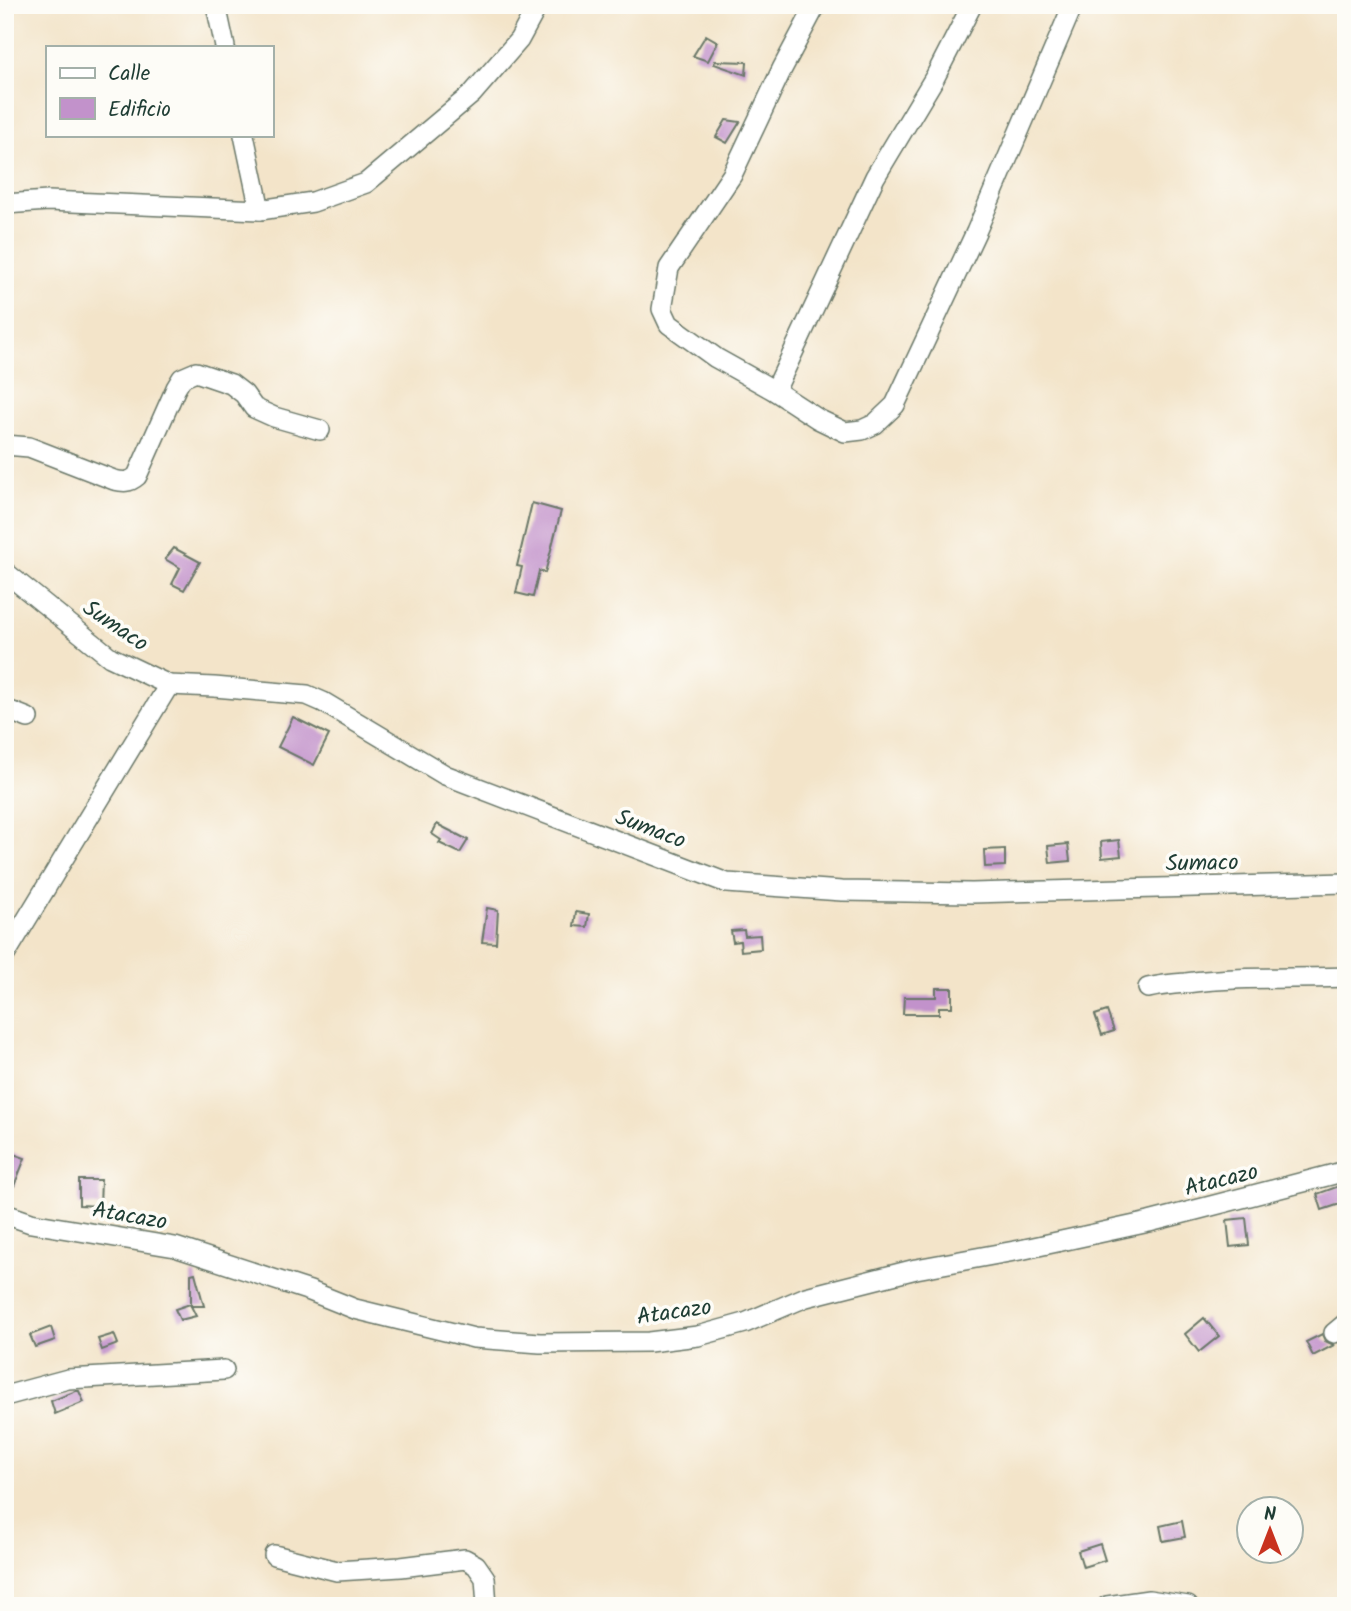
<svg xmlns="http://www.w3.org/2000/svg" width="1351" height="1611" viewBox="0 0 1351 1611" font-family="Kalam,sans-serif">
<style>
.building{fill:#c292cb}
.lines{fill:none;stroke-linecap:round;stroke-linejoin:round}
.minor-casing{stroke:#697768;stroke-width:22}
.minor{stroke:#fff;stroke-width:19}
.labels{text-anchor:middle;stroke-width:7;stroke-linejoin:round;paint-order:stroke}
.street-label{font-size:23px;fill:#1f3d34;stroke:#fdfcf7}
</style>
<rect width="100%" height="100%" fill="#fdfcf7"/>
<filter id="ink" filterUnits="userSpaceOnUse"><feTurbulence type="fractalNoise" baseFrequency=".0143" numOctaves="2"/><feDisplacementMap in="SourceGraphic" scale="14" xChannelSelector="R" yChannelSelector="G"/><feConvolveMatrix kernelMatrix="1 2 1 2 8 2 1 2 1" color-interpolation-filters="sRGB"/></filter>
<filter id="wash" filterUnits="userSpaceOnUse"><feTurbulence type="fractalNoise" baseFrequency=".00686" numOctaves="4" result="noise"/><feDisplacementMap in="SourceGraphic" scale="28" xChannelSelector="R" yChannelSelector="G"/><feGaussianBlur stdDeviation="1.57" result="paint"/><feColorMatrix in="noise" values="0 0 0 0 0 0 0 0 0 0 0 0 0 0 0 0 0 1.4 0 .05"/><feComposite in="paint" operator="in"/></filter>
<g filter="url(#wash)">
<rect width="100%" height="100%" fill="#f3e4c9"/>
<g id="blocks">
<g class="building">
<polygon points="706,35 718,42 708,61 693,56"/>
<polygon points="715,61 747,62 746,75 714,64"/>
<polygon points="726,120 740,122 727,143 716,137"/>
<polygon points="532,503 561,511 545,573 539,571 533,597 516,593 522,567 517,566"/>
<polygon points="174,548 200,562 184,590 172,584 180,568 165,559"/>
<polygon points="293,717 329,735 314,765 278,747"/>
<polygon points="437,824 468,840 460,853 439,843 441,840 432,834"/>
<polygon points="1119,840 1121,856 1102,858 1101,842"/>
<polygon points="1068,844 1070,861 1050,863 1048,846"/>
<polygon points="1005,849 1005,866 985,867 984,850"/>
<polygon points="487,908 498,910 496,943 482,942"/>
<polygon points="576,912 589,914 587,927 574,926"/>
<polygon points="744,930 745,936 760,935 761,949 741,951 740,941 733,942 731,931"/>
<polygon points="936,988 952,988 952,1007 939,1007 939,1014 903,1014 904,997 936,997"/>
<polygon points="1107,1011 1114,1031 1102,1035 1095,1015"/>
<polygon points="5,1151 25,1158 14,1186 5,1183"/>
<polygon points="79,1180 101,1180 100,1206 79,1205"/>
<polygon points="1342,1185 1346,1202 1322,1210 1317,1194"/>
<polygon points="1246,1218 1249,1245 1230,1247 1227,1220"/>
<polygon points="195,1273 204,1306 191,1306 191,1274"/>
<polygon points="190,1304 196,1316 180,1320 175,1309"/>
<polygon points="1204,1318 1219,1336 1199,1352 1185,1334"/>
<polygon points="51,1327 55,1340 35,1347 30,1335"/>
<polygon points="114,1334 118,1344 102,1350 98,1339"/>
<polygon points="1322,1334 1325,1341 1334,1345 1313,1356 1306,1342"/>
<polygon points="76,1391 79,1391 84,1402 55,1414 51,1401"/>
<polygon points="1182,1521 1185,1537 1163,1541 1160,1526"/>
<polygon points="1100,1544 1105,1560 1083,1567 1078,1551"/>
</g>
</g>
</g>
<g filter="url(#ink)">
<use href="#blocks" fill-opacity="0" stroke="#697768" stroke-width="2"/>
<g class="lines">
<g class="minor-casing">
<g id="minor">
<polyline points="216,5 225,47"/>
<polyline points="816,5 782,69 732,175 669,268 662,309 669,324 716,358 775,391 818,419 845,432 862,430 875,424 895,405 976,232 1073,5"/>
<polyline points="244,135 260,210"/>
<polyline points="5,204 48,201 260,210 313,202 366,183 472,94 519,40 538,5"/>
<polyline points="775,391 875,177 935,77 972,5"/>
<path d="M5,445L29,447L114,480C123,482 129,483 137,476L176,388L182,378L196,372L231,384L244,394L254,408L274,417L320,430"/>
<polyline points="5,572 110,657 169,685 214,687 307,695 323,702 445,775 727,883 842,891 972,893 1346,883"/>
<polyline points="5,709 28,718"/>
<polyline points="5,955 169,685"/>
<path d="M1148,988C1160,985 1173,984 1186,983C1240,976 1291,979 1346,977"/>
<polyline points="5,1214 31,1223 175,1247 310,1291 355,1309 474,1338 540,1343 649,1342 698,1336 745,1323 806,1297 916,1269 1020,1250 1149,1222 1346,1171"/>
<polyline points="1334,1333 1346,1323"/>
<polyline points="5,1396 68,1379 224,1370"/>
<polyline points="274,1555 337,1571 401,1567 465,1559 476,1565 485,1578 487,1606"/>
<polyline points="1107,1606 1149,1600 1188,1606"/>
</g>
</g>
<use href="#minor" class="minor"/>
</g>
</g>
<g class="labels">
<g class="street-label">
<text transform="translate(116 625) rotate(34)" y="8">Sumaco</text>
<text transform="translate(651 828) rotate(21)" y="8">Sumaco</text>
<text transform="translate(1202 862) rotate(-1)" y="8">Sumaco</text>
<text transform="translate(1221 1179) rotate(-14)" y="8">Atacazo</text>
<text transform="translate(130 1215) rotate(10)" y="8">Atacazo</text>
<text transform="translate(674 1311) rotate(-8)" y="8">Atacazo</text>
</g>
</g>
<rect width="1351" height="1611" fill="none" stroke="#fdfcf7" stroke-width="28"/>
<rect x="46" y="46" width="228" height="91" fill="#fdfcf7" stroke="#a4b0a9" stroke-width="2"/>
<rect x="60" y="68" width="35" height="10" fill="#ffffff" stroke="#a4b0a9" stroke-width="2"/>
<text x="108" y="80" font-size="21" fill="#1f3d34">Calle</text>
<rect x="60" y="98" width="35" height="21" fill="#c292cb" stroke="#a4b0a9" stroke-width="2"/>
<text x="108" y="116" font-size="21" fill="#1f3d34">Edificio</text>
<g transform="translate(1270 1530)"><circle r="33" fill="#fdfcf7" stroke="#a4b0a9" stroke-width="2"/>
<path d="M0-5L12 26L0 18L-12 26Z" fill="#c8321e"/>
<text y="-10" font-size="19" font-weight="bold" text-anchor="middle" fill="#1f3d34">N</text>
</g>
</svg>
